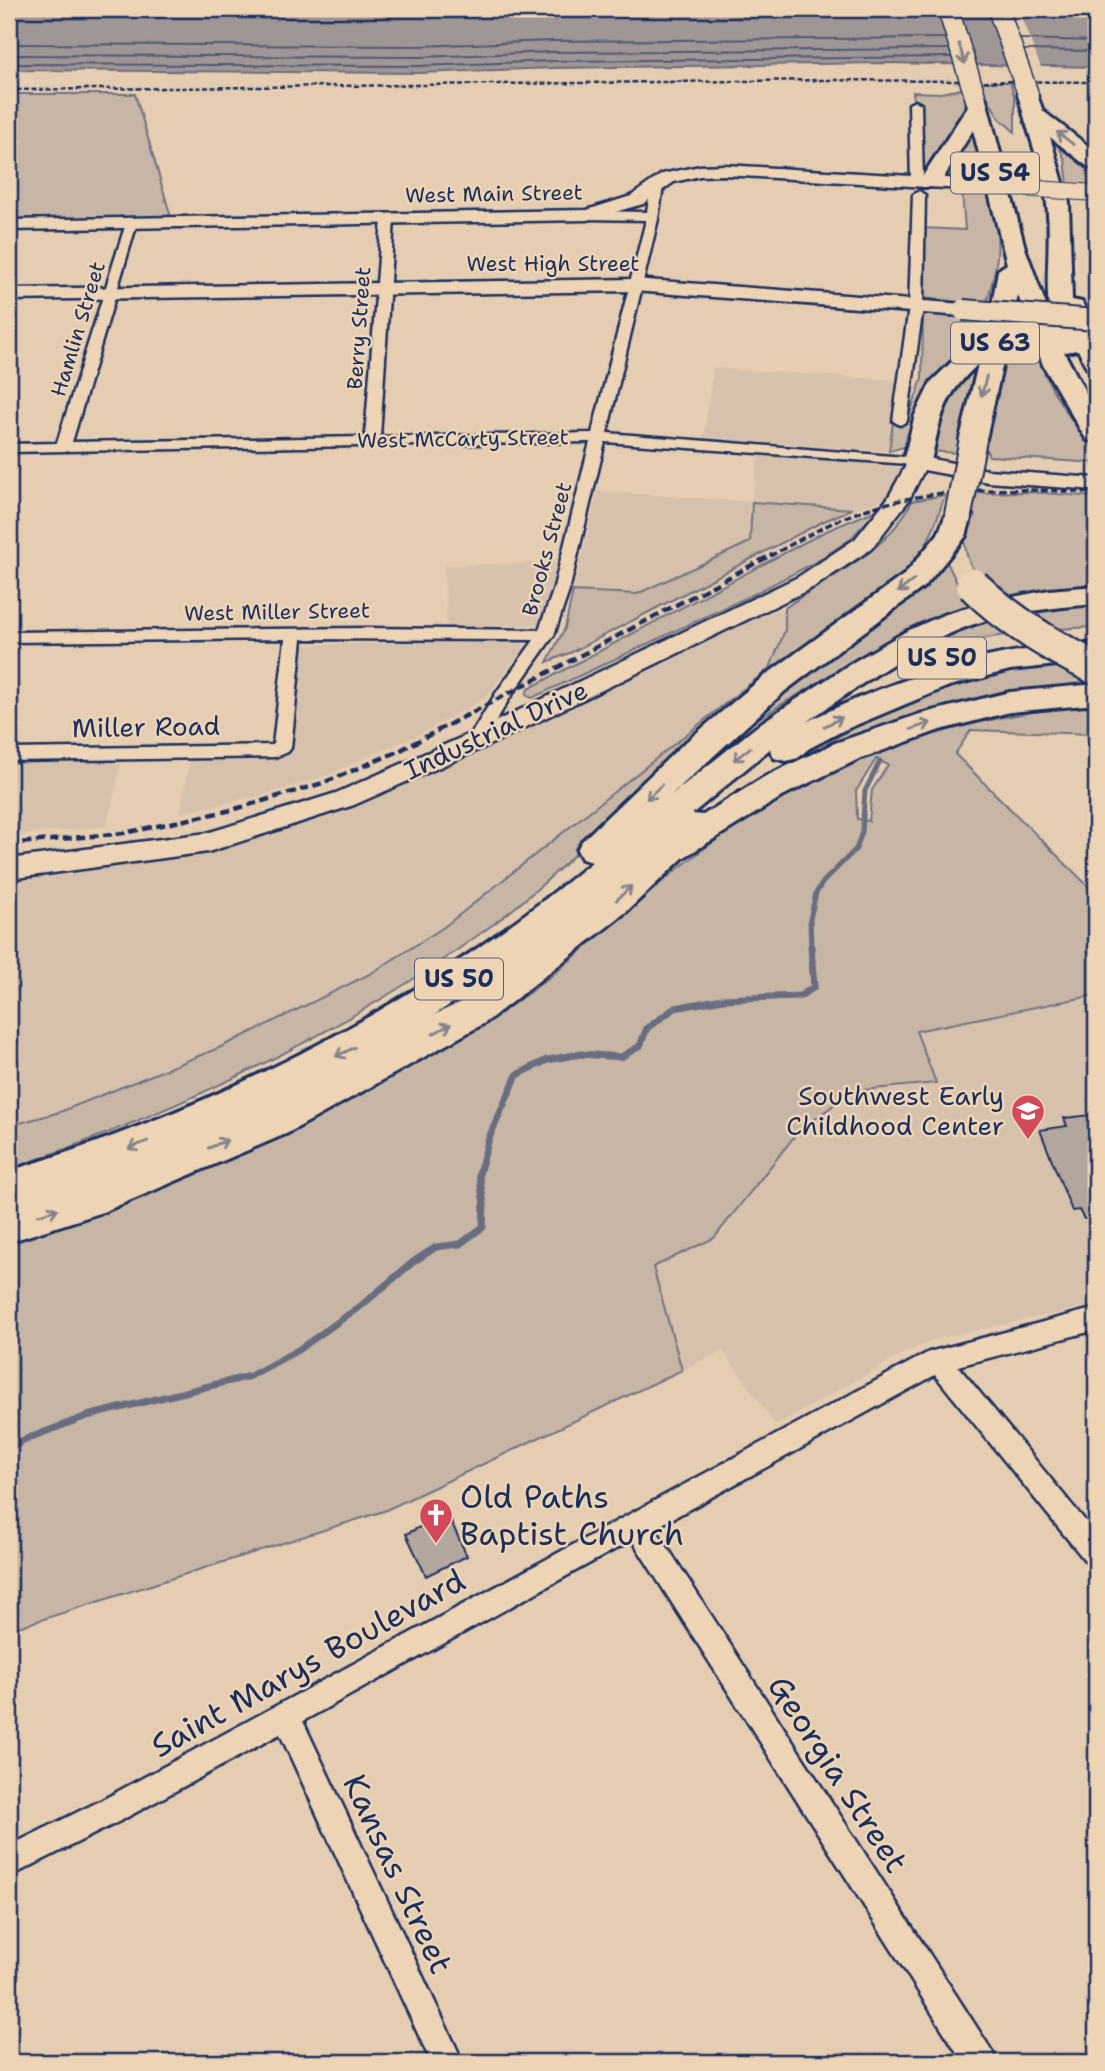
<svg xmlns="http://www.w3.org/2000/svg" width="1105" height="2071" viewBox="0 0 1105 2071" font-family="'Shantell Sans',sans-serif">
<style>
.built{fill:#d6c1ac}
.green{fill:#c7b6a5;stroke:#717282;stroke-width:2;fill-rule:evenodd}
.water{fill:#a09695;stroke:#6b6d7f;stroke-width:2}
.pier{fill:#e5cdb2}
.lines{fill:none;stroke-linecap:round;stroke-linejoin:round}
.shore{stroke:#505874;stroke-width:2}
.stream-far2{stroke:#6b6d7f;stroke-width:5}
.stream-far1{stroke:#6b6d7f;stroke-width:7}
.stream{stroke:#6b6d7f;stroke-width:9}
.building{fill:#b2a69d;stroke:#1b2f5e;stroke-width:2}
.street-casing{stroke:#1b2f5e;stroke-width:5}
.secondary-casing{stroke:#1b2f5e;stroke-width:5}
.highway-casing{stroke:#1b2f5e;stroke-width:6}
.street{fill:#edd4b5;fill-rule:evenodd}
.secondary{fill:#edd4b5;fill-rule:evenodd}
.highway{fill:#edd4b5;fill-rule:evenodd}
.rail-far2{stroke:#1b2f5e;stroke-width:2.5;stroke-dasharray:5 2.5;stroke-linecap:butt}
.rail-far1{stroke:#1b2f5e;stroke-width:3.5;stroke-dasharray:7 3.5;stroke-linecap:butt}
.rail{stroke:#1b2f5e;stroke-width:4.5;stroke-dasharray:9 4.5;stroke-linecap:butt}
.secondary-bridge-far1-casing{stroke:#1b2f5e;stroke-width:18;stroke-linecap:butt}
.secondary-bridge-casing{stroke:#1b2f5e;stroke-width:24;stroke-linecap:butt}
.highway-bridge-far2-casing{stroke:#1b2f5e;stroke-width:23;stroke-linecap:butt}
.highway-bridge-far1-casing{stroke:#1b2f5e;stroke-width:30;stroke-linecap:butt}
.highway-bridge-casing{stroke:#1b2f5e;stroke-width:37;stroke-linecap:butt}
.secondary-bridge-far1{stroke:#edd4b5;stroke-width:16}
.secondary-bridge{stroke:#edd4b5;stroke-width:20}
.highway-bridge-far2{stroke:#edd4b5;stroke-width:20}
.highway-bridge-far1{stroke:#edd4b5;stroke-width:26}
.highway-bridge{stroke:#edd4b5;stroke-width:32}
.oneway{stroke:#84828a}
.labels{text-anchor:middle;stroke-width:5;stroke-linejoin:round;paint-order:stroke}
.far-street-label{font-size:21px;fill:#1b2f5e;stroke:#edd4b5}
.shield{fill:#edd4b5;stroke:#5a6078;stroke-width:2}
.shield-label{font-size:24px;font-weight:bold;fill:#1b2f5e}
.street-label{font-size:26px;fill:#1b2f5e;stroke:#edd4b5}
.poi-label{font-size:26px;fill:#1b2f5e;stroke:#edd4b5;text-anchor:end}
.near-poi-label{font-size:32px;fill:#1b2f5e;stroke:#edd4b5;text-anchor:start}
.near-street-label{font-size:32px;fill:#1b2f5e;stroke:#edd4b5}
</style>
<rect width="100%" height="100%" fill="#e5cdb2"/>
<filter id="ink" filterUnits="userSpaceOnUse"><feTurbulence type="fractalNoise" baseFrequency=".0143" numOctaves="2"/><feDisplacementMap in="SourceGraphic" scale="14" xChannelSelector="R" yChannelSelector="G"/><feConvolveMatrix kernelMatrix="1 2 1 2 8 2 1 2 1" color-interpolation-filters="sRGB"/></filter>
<g filter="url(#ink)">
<g class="built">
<polygon points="713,368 904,381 903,399 893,422 888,451 704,439"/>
<polygon points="759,454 890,465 900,468 903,474 886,499 852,509 752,502 750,542 637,594 573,591 598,491 751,502"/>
<polygon points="558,562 541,621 538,624 447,629 444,566"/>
<polygon points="785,608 785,630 771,668 444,927 370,974 221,1047 60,1112 9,1126 9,875 83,868 215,846 741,622"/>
<polygon points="518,640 523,643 523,650 484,699 424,732 323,777 266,794 180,813 190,757 274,756 298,645"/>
<polygon points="122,759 107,826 9,836 9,760"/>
<polygon points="1096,995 1096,1305 935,1339 901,1355 776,1425 723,1351 682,1370 653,1267 714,1238 797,1133 852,1091 935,1083 916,1031"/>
</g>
<g class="green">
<polygon points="979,82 1010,82 1015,99 1015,132 999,118"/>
<path d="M962,89C970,113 957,127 943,143C936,152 931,163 925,172L921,173L913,92L941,93Z"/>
<polygon points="9,94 135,94 171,217 9,219"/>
<polygon points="971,120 984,180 947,176 945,174"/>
<polygon points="1054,136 1096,168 1096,186 1068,184 1065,160"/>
<path d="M962,191L991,194C1001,241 1000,258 986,305L924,298L923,228L965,230Z"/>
<path d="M1020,298C1029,309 1035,348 1041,365C1054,398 1076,426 1096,454V463L989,456L980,437L1015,301Z"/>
<polygon points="923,314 986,320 908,446 889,451 893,422 907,422 922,379"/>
<polygon points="977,358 956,453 931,451 938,408"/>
<path d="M1030,492L1096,497V587L1029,593L998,600C959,562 961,543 970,493Z"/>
<path d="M945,495C933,532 927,551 900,580C858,611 816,643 774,674C754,689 733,703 714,720C639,784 575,864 495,923C348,1032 181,1110 9,1169V1126L60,1112L221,1047L370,974L444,927L770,668L785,630V608C831,574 886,555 912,501Z"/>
<polygon points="752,502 852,509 822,522 572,652 547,662 565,628 573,591 637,594 750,542"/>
<polygon points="879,509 849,540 816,562 752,595 532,698 526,695 528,689 824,532"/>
<path d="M945,558L957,583L978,605C897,640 821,678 747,726L763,704Z"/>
<path d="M1079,600H1096V627C1031,629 968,638 906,657L903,655L962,624Z"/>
<path d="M1069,663L1096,675V689H1082L800,763C833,740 865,717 902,702C956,680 1012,670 1069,663Z"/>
<path d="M1096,704V734L971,730L955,754L1096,894V995L916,1031L936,1083L852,1091L797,1133L714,1238L653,1267L682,1370L384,1511L9,1630V1238C109,1201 210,1165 307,1120C372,1090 435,1053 496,1015C567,971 626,908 693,857C813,764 946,718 1096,704ZM876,759L888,765L872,790L869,821L857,819L856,791Z"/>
</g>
<polygon class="water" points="9,9 1096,9 1096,67 885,63 554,68 419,73 9,70"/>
<polygon class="pier" points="988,9 1018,9 1042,70 1009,69"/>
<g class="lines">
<g class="shore">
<polyline points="1021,39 1096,41"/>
<polyline points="9,44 419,46 553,41 945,38"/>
<polyline points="1025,50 1096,51"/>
<polyline points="9,55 419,57 553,52 948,49"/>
<polyline points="9,64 419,66 554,61 951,57"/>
</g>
<polyline class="stream-far2" points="811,948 810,919 816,893 823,882 856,849 862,832 865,791 880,761"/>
<polyline class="stream-far1" points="13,1444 87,1416 250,1376 298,1350 362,1305 413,1262 436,1247 460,1244 483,1227 484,1204 479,1174 489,1138 517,1075 547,1060 581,1054 621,1057 640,1046 647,1028 675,1008 723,999 800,996 814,987 811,947"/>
<polyline class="stream" points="9,1446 18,1443"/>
</g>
<g class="building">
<polygon points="1091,1115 1096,1123 1096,1217 1084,1219 1079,1210 1072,1211 1040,1130 1067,1126 1064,1118"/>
<polygon points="447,1513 467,1556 426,1576 406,1534"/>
</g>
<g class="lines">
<g class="street-casing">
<g id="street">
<polygon points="915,101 921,104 923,181 917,185 911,181 909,104"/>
<polygon points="657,182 663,186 658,219 607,433 917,458 924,462 922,465 605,442 569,591 554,635 509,699 482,745 476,747 467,741 496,693 534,640 302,639 291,748 288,752 276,757 9,761 9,749 273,745 285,639 9,642 9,632 366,628 539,630 553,591 590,442 9,452 9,444 57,443 127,220 137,223 72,442 365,437 382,219 388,215 394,219 380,437 592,433 646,220 587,219 581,215 587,211 647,212 651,186"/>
<polygon points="919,191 925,195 923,307 907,421 900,425 893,421 909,307 913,195"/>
<polygon points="1096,1308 1096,1330 958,1366 1096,1534 1096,1567 1087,1563 935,1375 655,1528 992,2051 997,2062 963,2062 632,1540 303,1721 463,2062 431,2062 280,1734 122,1820 9,1877 9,1846 102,1800 929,1352"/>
</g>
</g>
<g class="secondary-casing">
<g id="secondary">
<polygon points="724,165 962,179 970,184 962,189 724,175 700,176 674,182 643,204 587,220 9,230 9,220 587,210 631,196 662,174 700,166"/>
<polygon points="634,279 963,304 972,310 963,316 634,291 9,300 9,289"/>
<polygon points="917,456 988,470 1096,478 1096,490 988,482 924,470 909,500 871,549 814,587 485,747 354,805 208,852 9,879 9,859 207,833 336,793 467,735 798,577 855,539 888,498 910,458"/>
</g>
</g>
<g class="highway-casing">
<g id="highway">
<path d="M1028,88L1035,90L1043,111L1096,152V168L1088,167L1050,137L1069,203L1072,300L1082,302L1096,334V371L1087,368L1078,350L1064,352L1096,412V442L1087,440L1083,434L1043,365L1018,295L986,439L982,445L973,447L964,445L960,439L978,364C942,398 941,415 931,462L927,468L917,470L907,468L903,462L915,415L931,382L968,346L984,319L990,317L998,270L1007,264L973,130L938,187H922L919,182L968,106L966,99L969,95H983L986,99L1025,248L1050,316C1044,280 1052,241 1047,204C1042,167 1027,130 1018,94L1021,90Z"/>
<path d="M958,507L968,509L972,515L966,536L925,586L785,691L671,795L761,723L850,664L905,632L943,615L987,602L1049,590L1096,586V604C1059,607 1021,611 984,621C919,640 862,685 806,722C900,676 987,649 1091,643L1096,645V661L1010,670L949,686L844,730L808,749L798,758L786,761L774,758L770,750L771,748L692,814L703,815L764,777L835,743L920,714L1010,692L1096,684V704L1010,712L940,730L859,759L788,793L683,858L626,912L485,1023L288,1133L103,1212L9,1242V1171C225,1105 417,1006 592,862L582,859L577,850L582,841L681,746L763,677L905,574L938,534L948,509ZM485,982L459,1003L434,1015Z"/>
</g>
</g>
<use href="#street" class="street"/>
<use href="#secondary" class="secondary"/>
<use href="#highway" class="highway"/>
<polyline class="rail-far2" points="9,90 824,80 1096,82"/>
<path class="rail-far1" d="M770,556C798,541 826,524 856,513C933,485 1016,488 1096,493"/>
<polyline class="rail" points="9,844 124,833 232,810 323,783 397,752 773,554"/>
<g class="secondary-bridge-far1-casing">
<polyline id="secondary-bridge-far1" points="962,184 1096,193"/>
</g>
<g class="secondary-bridge-casing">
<polyline id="secondary-bridge" points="963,310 1096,320"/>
</g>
<g class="highway-bridge-far2-casing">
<g id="highway-bridge-far2">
<polyline points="948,9 976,99"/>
<polyline points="998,9 1028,94"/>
</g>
</g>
<g class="highway-bridge-far1-casing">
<polyline id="highway-bridge-far1" points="958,515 973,439"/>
</g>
<g class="highway-bridge-casing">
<path id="highway-bridge" d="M973,585C1009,621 1050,646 1096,668"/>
</g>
<use href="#secondary-bridge-far1" class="secondary-bridge-far1"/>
<use href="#secondary-bridge" class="secondary-bridge"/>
<use href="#highway-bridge-far2" class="highway-bridge-far2"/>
<use href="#highway-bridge-far1" class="highway-bridge-far1"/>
<use href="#highway-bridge" class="highway-bridge"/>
</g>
<defs><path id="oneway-shaft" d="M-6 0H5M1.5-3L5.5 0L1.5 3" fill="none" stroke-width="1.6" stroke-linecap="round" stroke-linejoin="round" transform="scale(1.75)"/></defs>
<g class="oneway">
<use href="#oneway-shaft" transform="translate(962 54) rotate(73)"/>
<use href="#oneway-shaft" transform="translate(1065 138) rotate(-142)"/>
<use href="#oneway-shaft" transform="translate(984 386) rotate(104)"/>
<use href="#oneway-shaft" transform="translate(906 586) rotate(142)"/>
<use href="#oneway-shaft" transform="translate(833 722) rotate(-27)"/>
<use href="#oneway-shaft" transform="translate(921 726) rotate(-19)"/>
<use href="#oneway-shaft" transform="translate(742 754) rotate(142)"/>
<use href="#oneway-shaft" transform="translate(654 792) rotate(136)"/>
<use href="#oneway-shaft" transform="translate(624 893) rotate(-43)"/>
<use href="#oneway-shaft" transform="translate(442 1029) rotate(-29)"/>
<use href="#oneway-shaft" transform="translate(345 1052) rotate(154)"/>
<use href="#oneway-shaft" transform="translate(218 1144) rotate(-23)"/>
<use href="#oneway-shaft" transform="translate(138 1145) rotate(158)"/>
<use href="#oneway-shaft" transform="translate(48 1212) rotate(-18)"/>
</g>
</g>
<defs>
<g id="school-pin" transform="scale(1.75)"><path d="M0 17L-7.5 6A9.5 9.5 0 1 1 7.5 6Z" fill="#d1495b" stroke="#edd4b5"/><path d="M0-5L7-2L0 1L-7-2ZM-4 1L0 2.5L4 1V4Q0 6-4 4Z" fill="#fff"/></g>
<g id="church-pin" transform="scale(1.75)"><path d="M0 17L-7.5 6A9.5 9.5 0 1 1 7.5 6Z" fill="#d1495b" stroke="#edd4b5"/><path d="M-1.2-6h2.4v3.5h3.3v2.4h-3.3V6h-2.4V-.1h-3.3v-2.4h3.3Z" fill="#fff"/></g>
</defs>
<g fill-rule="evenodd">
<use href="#school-pin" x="1028" y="1111"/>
<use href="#church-pin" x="436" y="1515"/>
</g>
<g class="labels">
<g class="far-street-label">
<text transform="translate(494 194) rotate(-1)" y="7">West Main Street</text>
<text x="553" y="271">West High Street</text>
<text transform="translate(359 328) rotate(-86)" y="7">Berry Street</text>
<text transform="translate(78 329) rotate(-73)" y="7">Hamlin Street</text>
<text transform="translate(463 439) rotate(-1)" y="7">West McCarty Street</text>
<text transform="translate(547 549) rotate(-75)" y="7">Brooks Street</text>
<text transform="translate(277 612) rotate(-1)" y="7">West Miller Street</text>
</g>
<g class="shield">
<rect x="951" y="152.5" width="88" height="41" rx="5"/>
<rect x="951" y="322.5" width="88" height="41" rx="5"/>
<rect x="898" y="637.5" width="88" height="41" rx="5"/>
<rect x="415" y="958.5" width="88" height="41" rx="5"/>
</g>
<g class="shield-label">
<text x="995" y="181">US 54</text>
<text x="995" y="351">US 63</text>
<text x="942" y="666">US 50</text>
<text x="459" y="987">US 50</text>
</g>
<g class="street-label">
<text transform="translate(146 727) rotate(-1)" y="9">Miller Road</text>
<text transform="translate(496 730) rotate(-25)" y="9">Industrial Drive</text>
</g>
<g class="poi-label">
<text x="1004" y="1105">Southwest Early<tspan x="1004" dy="30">Childhood Center</tspan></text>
</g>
<g class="near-poi-label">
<text x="460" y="1508">Old Paths<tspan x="460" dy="37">Baptist Church</tspan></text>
</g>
<g class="near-street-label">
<text transform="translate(308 1663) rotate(-29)" y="11">Saint Marys Boulevard</text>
<text transform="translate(838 1774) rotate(57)" y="11">Georgia Street</text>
<text transform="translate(398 1874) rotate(65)" y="11">Kansas Street</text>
</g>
</g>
<rect width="1105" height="2071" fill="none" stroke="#edd4b5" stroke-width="35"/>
<rect x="18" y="18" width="1070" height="2036" fill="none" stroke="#1b2f5e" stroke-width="2.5" filter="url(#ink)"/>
</svg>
